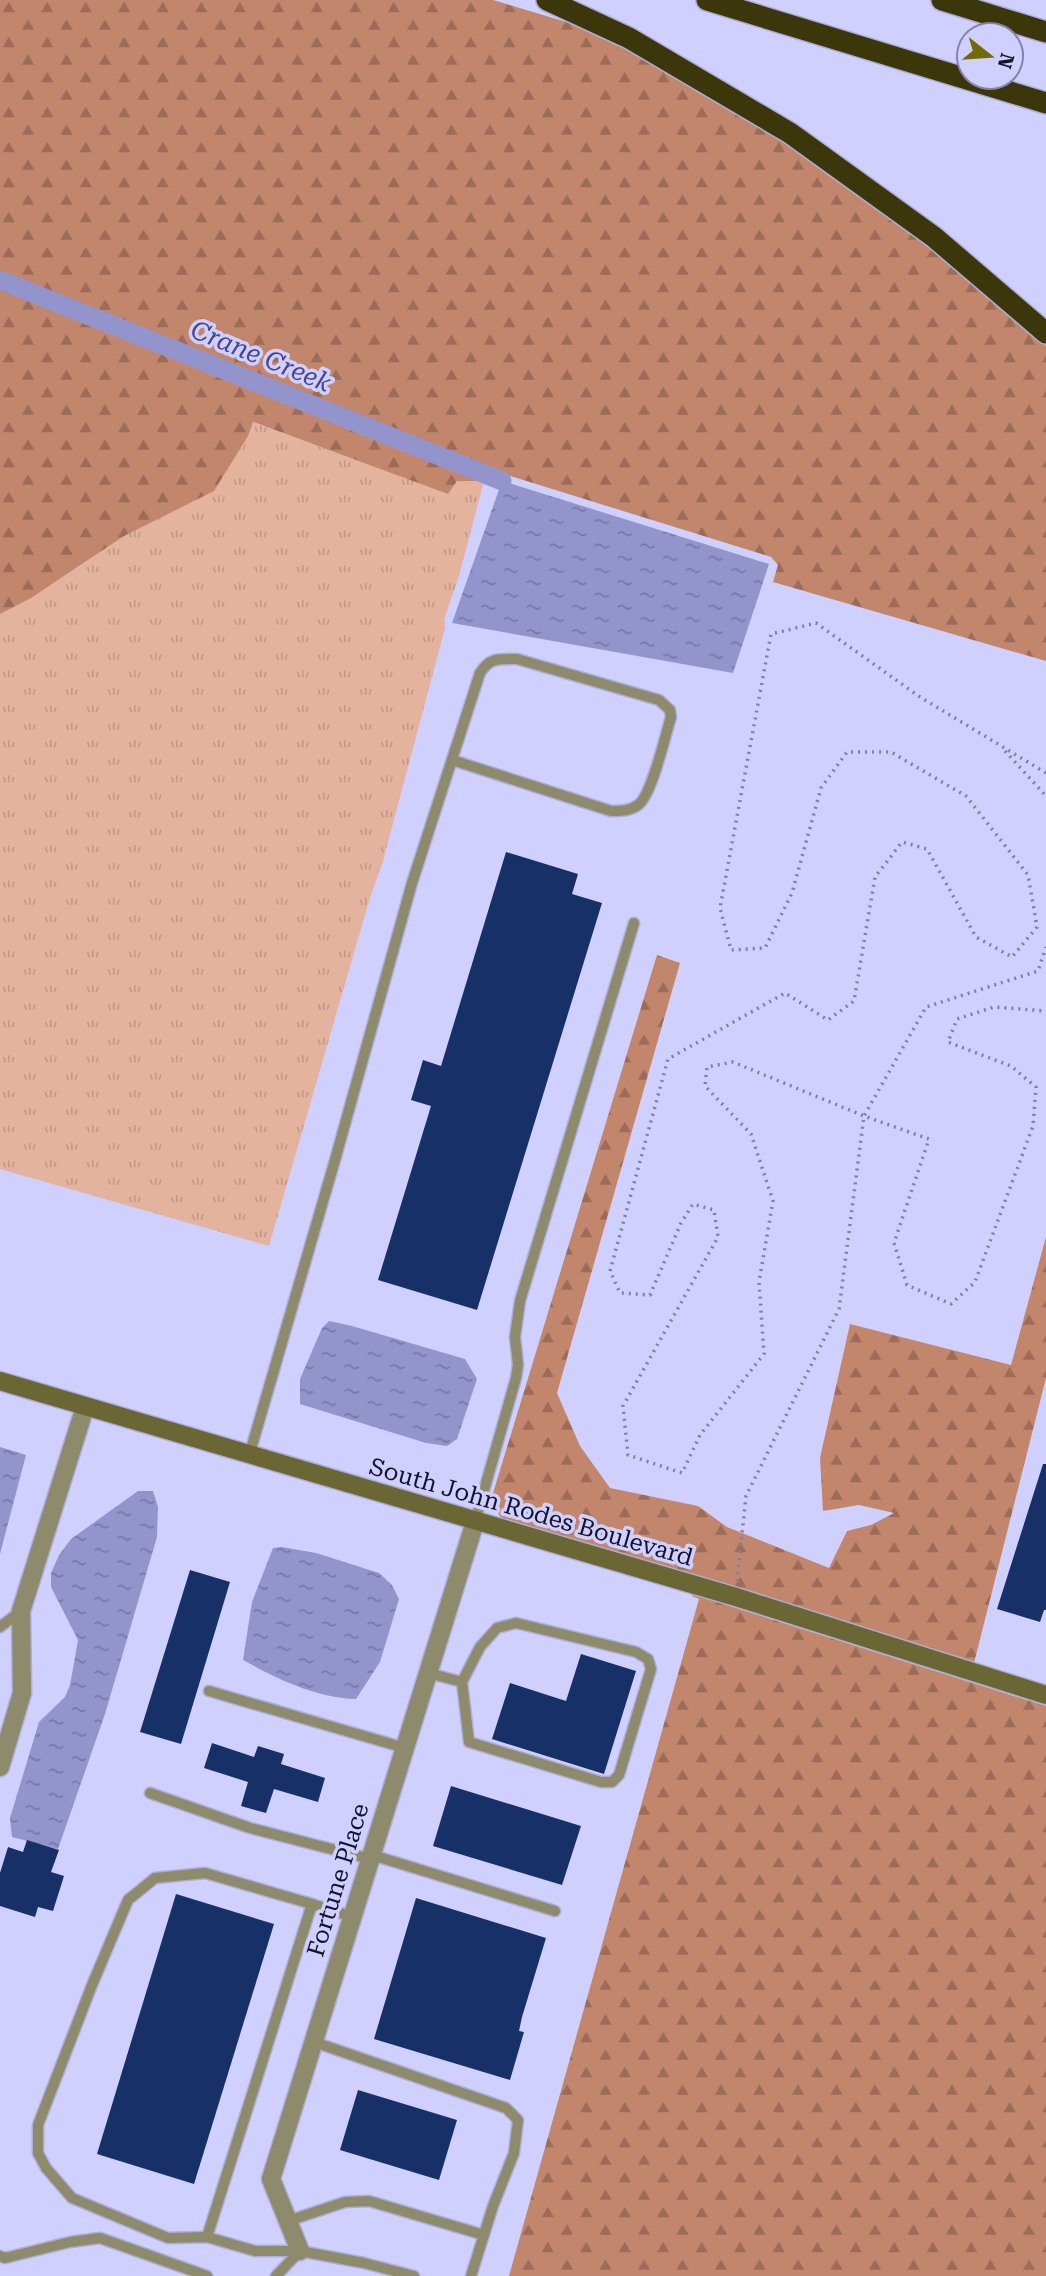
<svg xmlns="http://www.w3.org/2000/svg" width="1046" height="2276" viewBox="0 0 1046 2276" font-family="'Roboto Serif',serif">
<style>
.grass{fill:url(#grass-tufts)}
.forest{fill:url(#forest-firs)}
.water{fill:url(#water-ripples)}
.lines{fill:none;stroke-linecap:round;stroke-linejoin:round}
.canal{stroke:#9494cd;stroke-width:19}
.building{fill:#183068}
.service-casing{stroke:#adaed8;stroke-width:13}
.minor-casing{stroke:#adaed8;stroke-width:21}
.secondary-casing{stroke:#adaed8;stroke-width:21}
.motorway-casing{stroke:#adaed8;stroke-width:24}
.path{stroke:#807fa5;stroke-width:3.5;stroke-dasharray:2 5;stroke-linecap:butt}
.service{stroke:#8d8b6b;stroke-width:10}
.minor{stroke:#8d8b6b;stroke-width:18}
.secondary{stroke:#6b6735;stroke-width:18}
.motorway{stroke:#3b370b;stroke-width:21}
.labels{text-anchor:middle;stroke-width:7;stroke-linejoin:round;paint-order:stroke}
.street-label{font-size:24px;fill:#14122d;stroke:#cfd0fd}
.water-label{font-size:26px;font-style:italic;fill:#4a448b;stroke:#cfd0fd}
</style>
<defs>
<pattern id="grass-tufts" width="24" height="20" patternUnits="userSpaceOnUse" patternTransform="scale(1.75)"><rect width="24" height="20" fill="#e4b39e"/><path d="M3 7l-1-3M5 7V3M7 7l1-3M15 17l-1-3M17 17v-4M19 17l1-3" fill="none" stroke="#c39988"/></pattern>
<pattern id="forest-firs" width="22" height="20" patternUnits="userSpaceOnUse" patternTransform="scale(1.75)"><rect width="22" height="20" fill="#c2866c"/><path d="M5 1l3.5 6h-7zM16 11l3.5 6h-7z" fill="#9c6c59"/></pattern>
<pattern id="water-ripples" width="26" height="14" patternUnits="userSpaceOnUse" patternTransform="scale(1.75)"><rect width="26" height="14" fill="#9494cd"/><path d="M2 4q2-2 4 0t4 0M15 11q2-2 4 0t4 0" fill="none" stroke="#7877a7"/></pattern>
</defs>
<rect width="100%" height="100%" fill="#cfd0fd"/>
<path class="grass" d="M252,422L448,493L457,481H484L459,576L444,620L445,628L383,861L369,901L269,1246L0,1169V614C91,566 169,500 248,436Z"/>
<g class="forest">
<polygon points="0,0 493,0 583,27 624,46 784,141 927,244 1046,346 1046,661 773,582 778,565 771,557 504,474 496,474 491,483 484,481 457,481 448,494 253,422 248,436 214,491 124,536 31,598 0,614"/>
<polygon points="657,955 680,963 557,1393 580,1446 610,1488 698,1506 727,1527 829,1568 847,1531 871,1525 894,1513 859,1505 823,1511 820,1458 850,1324 1011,1365 1046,1237 1046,1378 974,1663 739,1588 503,1520 490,1503"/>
<polygon points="692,1594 1046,1706 1046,2276 509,2276 699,1599 692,1596"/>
</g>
<g class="water">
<polygon points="502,481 769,564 733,673 452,623"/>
<polygon points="329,1321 352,1326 465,1359 477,1379 457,1439 447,1446 426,1443 300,1404 300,1379 322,1328"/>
<polygon points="0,1447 26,1455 0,1554"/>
<polygon points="138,1491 153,1491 158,1507 157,1537 105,1714 58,1849 12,1837 10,1818 39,1722 65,1697 70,1685 74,1663 78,1640 51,1587 51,1573 59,1555 71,1539"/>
<path d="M282,1547L316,1553L379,1573L392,1585L399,1599L380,1662L356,1699C316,1698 277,1679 243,1660L252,1602L273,1548Z"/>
</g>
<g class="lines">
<polyline class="canal" points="0,280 502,481"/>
</g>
<g class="building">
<polygon points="506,852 578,874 572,894 602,903 477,1310 378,1280 431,1106 411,1100 423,1060 441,1066"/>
<polygon points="1043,1464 1046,1464 1046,1610 1044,1610 1040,1622 997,1609"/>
<polygon points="190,1570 230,1582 181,1744 140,1732"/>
<polygon points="581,1654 636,1671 604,1774 492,1739 510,1683 566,1701"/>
<polygon points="212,1743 254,1757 258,1746 284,1754 281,1764 325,1778 318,1802 274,1789 266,1813 241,1806 248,1782 204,1768"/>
<polygon points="451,1786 581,1826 562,1885 433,1846"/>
<polygon points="27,1840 59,1850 51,1872 64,1876 53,1911 38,1907 35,1917 0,1906 0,1873 8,1847 23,1852"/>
<polygon points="176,1894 274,1924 194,2184 97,2154"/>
<polygon points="416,1898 546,1938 522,2017 519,2031 524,2032 510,2080 374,2039"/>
<polygon points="358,2090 457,2120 439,2180 340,2150"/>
</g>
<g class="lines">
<g class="service-casing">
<g id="service">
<path d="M249,1456L335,1160L412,883L480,673C490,657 499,659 517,659L659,700L670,710L671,717C665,736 652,795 638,805C630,811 621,811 611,811L452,760"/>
<polyline points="475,1522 516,1378 518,1365 515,1337 520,1301 634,923"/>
<polyline points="0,1627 21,1611"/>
<polyline points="428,1673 462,1682 469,1742 601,1782 612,1782 619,1775 651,1669 648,1659 636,1652 516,1623 497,1628 480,1647 462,1682"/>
<polyline points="209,1691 405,1748"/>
<polyline points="150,1793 250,1828 370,1859"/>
<polyline points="372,1855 555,1911"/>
<polyline points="312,1904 205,1873 155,1878 128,1900 92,1985 38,2125 38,2153 46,2168 72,2198 168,2238 207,2237 255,2251 300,2251 364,2263 414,2276"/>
<polyline points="314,2042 506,2108 518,2120 514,2153 493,2206 471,2276"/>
<polyline points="288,2221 345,2202 369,2201 484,2235"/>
<polyline points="207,2237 312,1904 353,1917"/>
<polyline points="0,2256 5,2258 70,2242 100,2238 207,2276"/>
<polyline points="276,2276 300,2251"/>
</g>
</g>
<g class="minor-casing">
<g id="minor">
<polyline points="0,1767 22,1693 21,1611 85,1407"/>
<polyline points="300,2251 271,2179 475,1522"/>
</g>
</g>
<g class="secondary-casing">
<polyline id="secondary" points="0,1381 736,1597 1046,1695"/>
</g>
<g class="motorway-casing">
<g id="motorway">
<polyline points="547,0 629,38 790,133 934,237 1046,333"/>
<polyline points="707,0 1046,103"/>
<polyline points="942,0 1046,32"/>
</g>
</g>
<g class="path">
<polyline points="1005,751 1046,796"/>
<polyline points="1046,773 920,697 816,623 771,634 720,908 731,950 765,948 792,893 821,788 847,752 891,752 966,796 1028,875 1037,927 1012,957 976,937 927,849 902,842 875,877 854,1001 828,1020 785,993 668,1059 610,1271 620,1293 650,1295 681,1223 693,1204 714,1210 718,1237 623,1406 628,1455 682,1473 700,1435 764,1354 759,1282 773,1201 751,1134 705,1086 707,1067 733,1062 864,1116 929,1139 894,1243 907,1285 951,1304 975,1282 1033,1126 1036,1087 1011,1066 948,1042 957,1019 994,1007 1046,1011"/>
<polyline points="737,1581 746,1496 839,1309 864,1116 926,1007 1038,971 1046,947"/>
</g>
<use href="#service" class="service"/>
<use href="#minor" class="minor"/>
<use href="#secondary" class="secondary"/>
<use href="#motorway" class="motorway"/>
</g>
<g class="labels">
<g class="street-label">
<text transform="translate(531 1512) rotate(16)" y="8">South John Rodes Boulevard</text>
<text transform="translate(338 1880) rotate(-73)" y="8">Fortune Place</text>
</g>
<g class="water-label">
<text transform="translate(261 356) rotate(22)" y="9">Crane Creek</text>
</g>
</g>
<g transform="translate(990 56) rotate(107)"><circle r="33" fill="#cfd0fd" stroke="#8484aa" stroke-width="2"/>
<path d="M0-5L12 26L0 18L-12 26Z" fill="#736a03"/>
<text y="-10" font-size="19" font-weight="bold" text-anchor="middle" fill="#14122d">N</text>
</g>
</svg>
